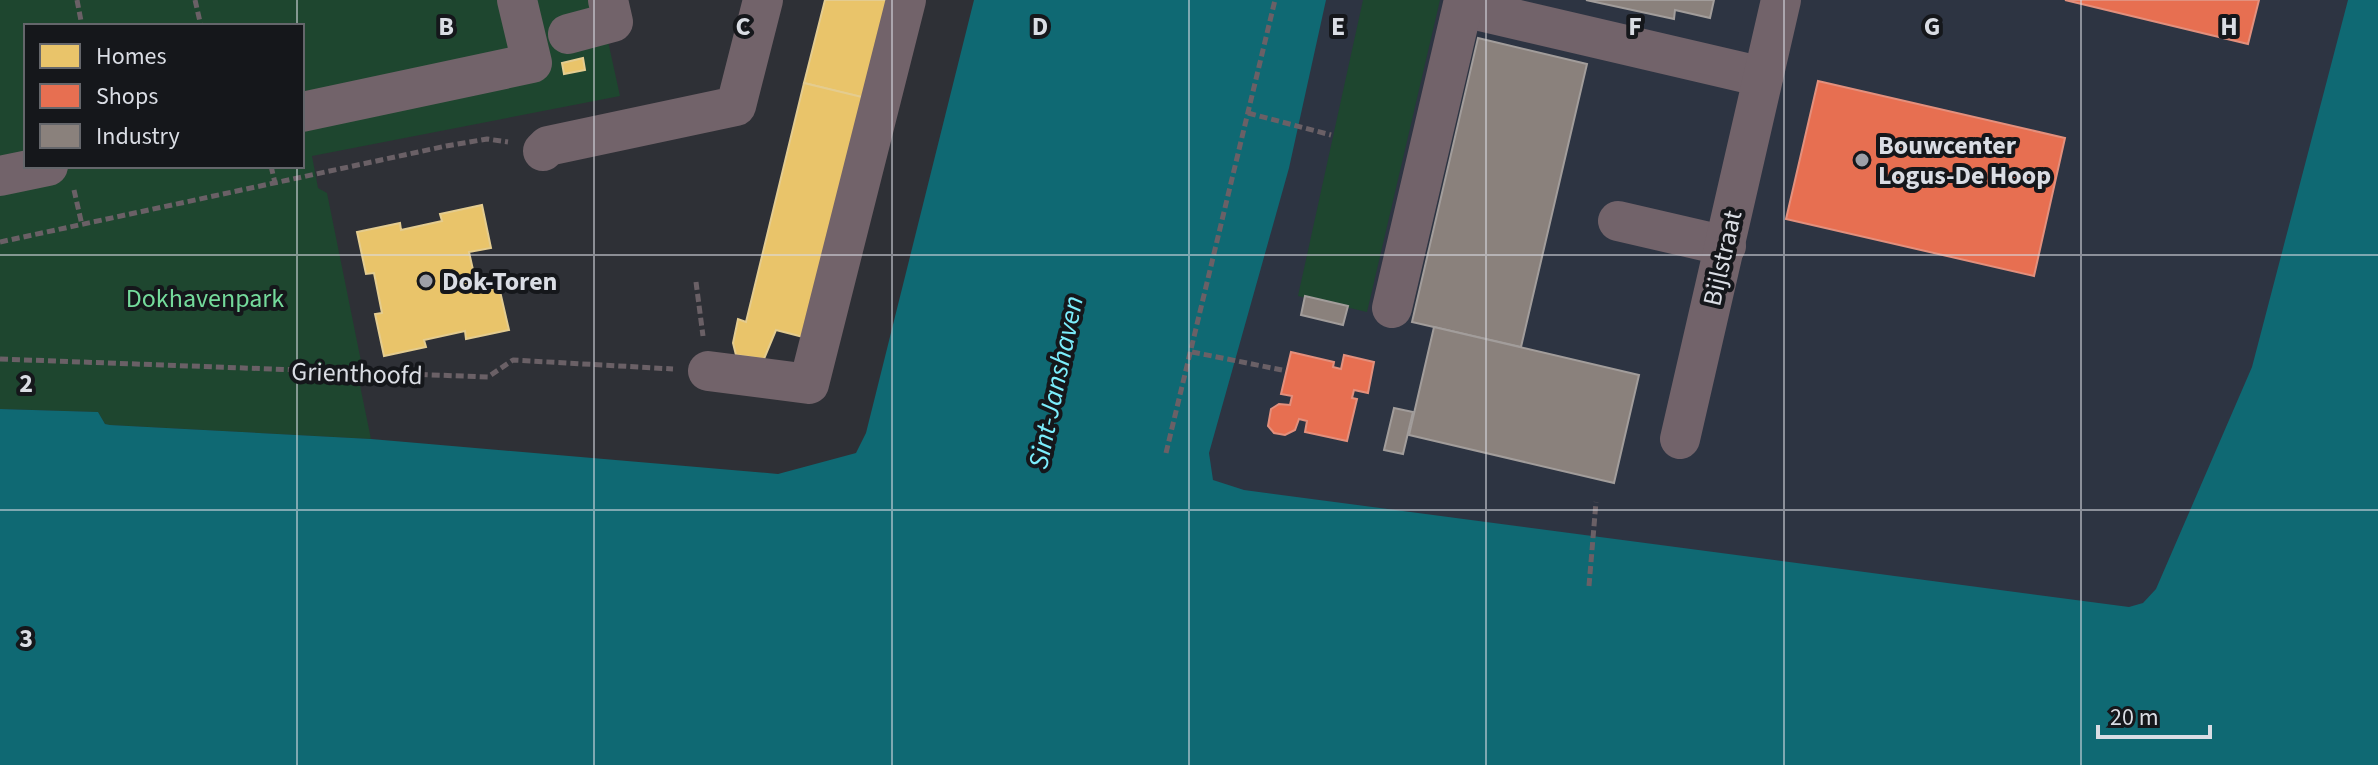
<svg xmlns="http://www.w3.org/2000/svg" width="2378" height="765" viewBox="0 0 2378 765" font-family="'Source Sans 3',sans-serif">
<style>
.built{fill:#2d3442}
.green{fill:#1e462f;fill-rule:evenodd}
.water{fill:#0f6973}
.homes{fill:#e9c46a;stroke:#e4cc8f;stroke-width:2}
.shops{fill:#e76f51;stroke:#e3907d;stroke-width:2}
.industry{fill:#8a817c;stroke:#a29d9b;stroke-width:2}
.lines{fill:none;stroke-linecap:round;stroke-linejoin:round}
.path{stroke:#6a6066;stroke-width:5;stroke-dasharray:8 4;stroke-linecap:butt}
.minor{stroke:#72636a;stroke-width:40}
.grid{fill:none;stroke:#dadde4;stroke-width:2;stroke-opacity:0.55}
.poi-dot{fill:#9ea0a7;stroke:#15171b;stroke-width:3}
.labels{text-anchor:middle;stroke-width:8;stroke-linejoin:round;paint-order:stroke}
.poi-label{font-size:26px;font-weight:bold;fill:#dadde4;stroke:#15171b;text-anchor:start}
.street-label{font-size:26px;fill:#dadde4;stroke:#15171b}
.park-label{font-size:26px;fill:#74da9b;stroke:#15171b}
.water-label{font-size:28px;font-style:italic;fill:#7ceefd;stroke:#15171b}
.grid-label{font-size:26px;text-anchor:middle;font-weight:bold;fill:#dadde4;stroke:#15171b;stroke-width:8;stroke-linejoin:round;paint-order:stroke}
</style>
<rect width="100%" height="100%" fill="#2e3036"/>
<polygon class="built" points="1226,0 2378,0 2378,676 1073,542"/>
<g class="green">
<path d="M0,0H599L620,96L312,156L318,188L327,193L362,366H356L371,439L110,425L105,424L98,412L0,409ZM26,26H302V166H26Z"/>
<polygon points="1363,0 1440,0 1367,312 1298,296"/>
</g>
<polygon class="water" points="974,0 1326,0 1289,168 1209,453 1213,480 1244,490 2129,607 2143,603 2156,589 2252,367 2348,0 2378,0 2378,765 0,765 0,409 98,412 105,424 110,425 371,439 778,474 856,453 866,433"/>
<g class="homes">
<polygon points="825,0 893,0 869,99 804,83"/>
<polygon points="583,58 585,70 564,74 562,63"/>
<polygon points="804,83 866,98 807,338 776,330 764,359 736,355 733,343 738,319 746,322"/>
<polygon points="482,205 491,248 469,252 478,292 499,287 509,330 466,339 465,331 424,340 426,347 384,356 375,314 382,313 374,273 366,274 357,232 400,223 401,230 442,221 440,214"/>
</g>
<g class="shops">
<polygon points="2065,0 2259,0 2248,44"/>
<polygon points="1818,81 2065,138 2034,276 1786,219"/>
<polygon points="1291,352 1334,362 1333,367 1341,369 1344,355 1374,362 1368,393 1354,390 1352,398 1357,399 1347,441 1305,432 1307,421 1299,419 1295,430 1285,435 1274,433 1268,426 1271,409 1279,404 1290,405 1292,396 1281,394"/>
</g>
<g class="industry">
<polygon points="1586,0 1714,0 1710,18 1675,10 1674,19"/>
<polygon points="1478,38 1587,64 1521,347 1412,322"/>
<polygon points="1305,296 1348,306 1343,325 1301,315"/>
<polygon points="1434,327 1639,375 1614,483 1409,435"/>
<polygon points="1394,408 1413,412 1403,454 1384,450"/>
</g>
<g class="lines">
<g class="path">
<polyline points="77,0 82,26"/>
<polyline points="195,0 201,26"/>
<polyline points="1248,113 1331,135"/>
<polyline points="271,166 275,183"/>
<polyline points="74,190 82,225"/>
<polyline points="0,242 446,146 487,139 508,142"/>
<polyline points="696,282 703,336"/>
<polyline points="1192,352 1282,370"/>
<polyline points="0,359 488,377 513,360 673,369"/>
<polyline points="1166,453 1275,0"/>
<polyline points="1589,586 1596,502"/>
</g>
<g class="minor">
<polyline points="1463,7 1763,77"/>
<polyline points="568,34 613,22 608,0"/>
<polyline points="302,112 532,63 517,0"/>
<polyline points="543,151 548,146 736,106 763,0"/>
<polyline points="0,176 48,166"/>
<polyline points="1618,221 1726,246"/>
<polyline points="1392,308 1464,0"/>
<polyline points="708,371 809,384 906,0"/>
<polyline points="1680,439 1781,0"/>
</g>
</g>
<path class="grid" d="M297,0V26M594,0V765M892,0V765M1189,0V765M1486,0V765M1784,0V765M2081,0V765M297,166V765M0,255H2378M0,510H2378"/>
<g class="poi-dot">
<circle cx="1862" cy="160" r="8"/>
<circle cx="426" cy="281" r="8"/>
</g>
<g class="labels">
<g class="poi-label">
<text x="1878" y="154">Bouwcenter<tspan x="1878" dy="30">Logus-De Hoop</tspan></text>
<text x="442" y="290">Dok-Toren</text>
</g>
<g class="street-label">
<text transform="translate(1722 258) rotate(-77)" y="9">Bijlstraat</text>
<text transform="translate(357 373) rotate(2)" y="9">Grienthoofd</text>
</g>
<g class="park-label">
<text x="205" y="307">Dokhavenpark</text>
</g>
<g class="water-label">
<text transform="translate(1055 382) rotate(-78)" y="10">Sint-Janshaven</text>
</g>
</g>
<g class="grid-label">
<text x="446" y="35">B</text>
<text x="743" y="35">C</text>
<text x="1040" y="35">D</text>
<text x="1338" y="35">E</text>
<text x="1635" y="35">F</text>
<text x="1932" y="35">G</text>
<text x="2229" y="35">H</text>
<text x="26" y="392">2</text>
<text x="26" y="647">3</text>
</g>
<rect x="24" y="24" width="280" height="144" fill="#15171b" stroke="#64666b" stroke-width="2"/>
<rect x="40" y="44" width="40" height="24" fill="#e9c46a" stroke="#64666b" stroke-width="2"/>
<text x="96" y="64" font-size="24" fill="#dadde4">Homes</text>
<rect x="40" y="84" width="40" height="24" fill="#e76f51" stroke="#64666b" stroke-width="2"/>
<text x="96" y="104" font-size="24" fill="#dadde4">Shops</text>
<rect x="40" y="124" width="40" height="24" fill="#8a817c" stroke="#64666b" stroke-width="2"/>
<text x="96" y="144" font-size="24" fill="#dadde4">Industry</text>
<path d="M2098 725v12h112v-12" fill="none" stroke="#dadde4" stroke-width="4"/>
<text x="2110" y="725" font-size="24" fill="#dadde4" stroke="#15171b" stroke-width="6" paint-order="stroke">20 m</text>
</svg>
